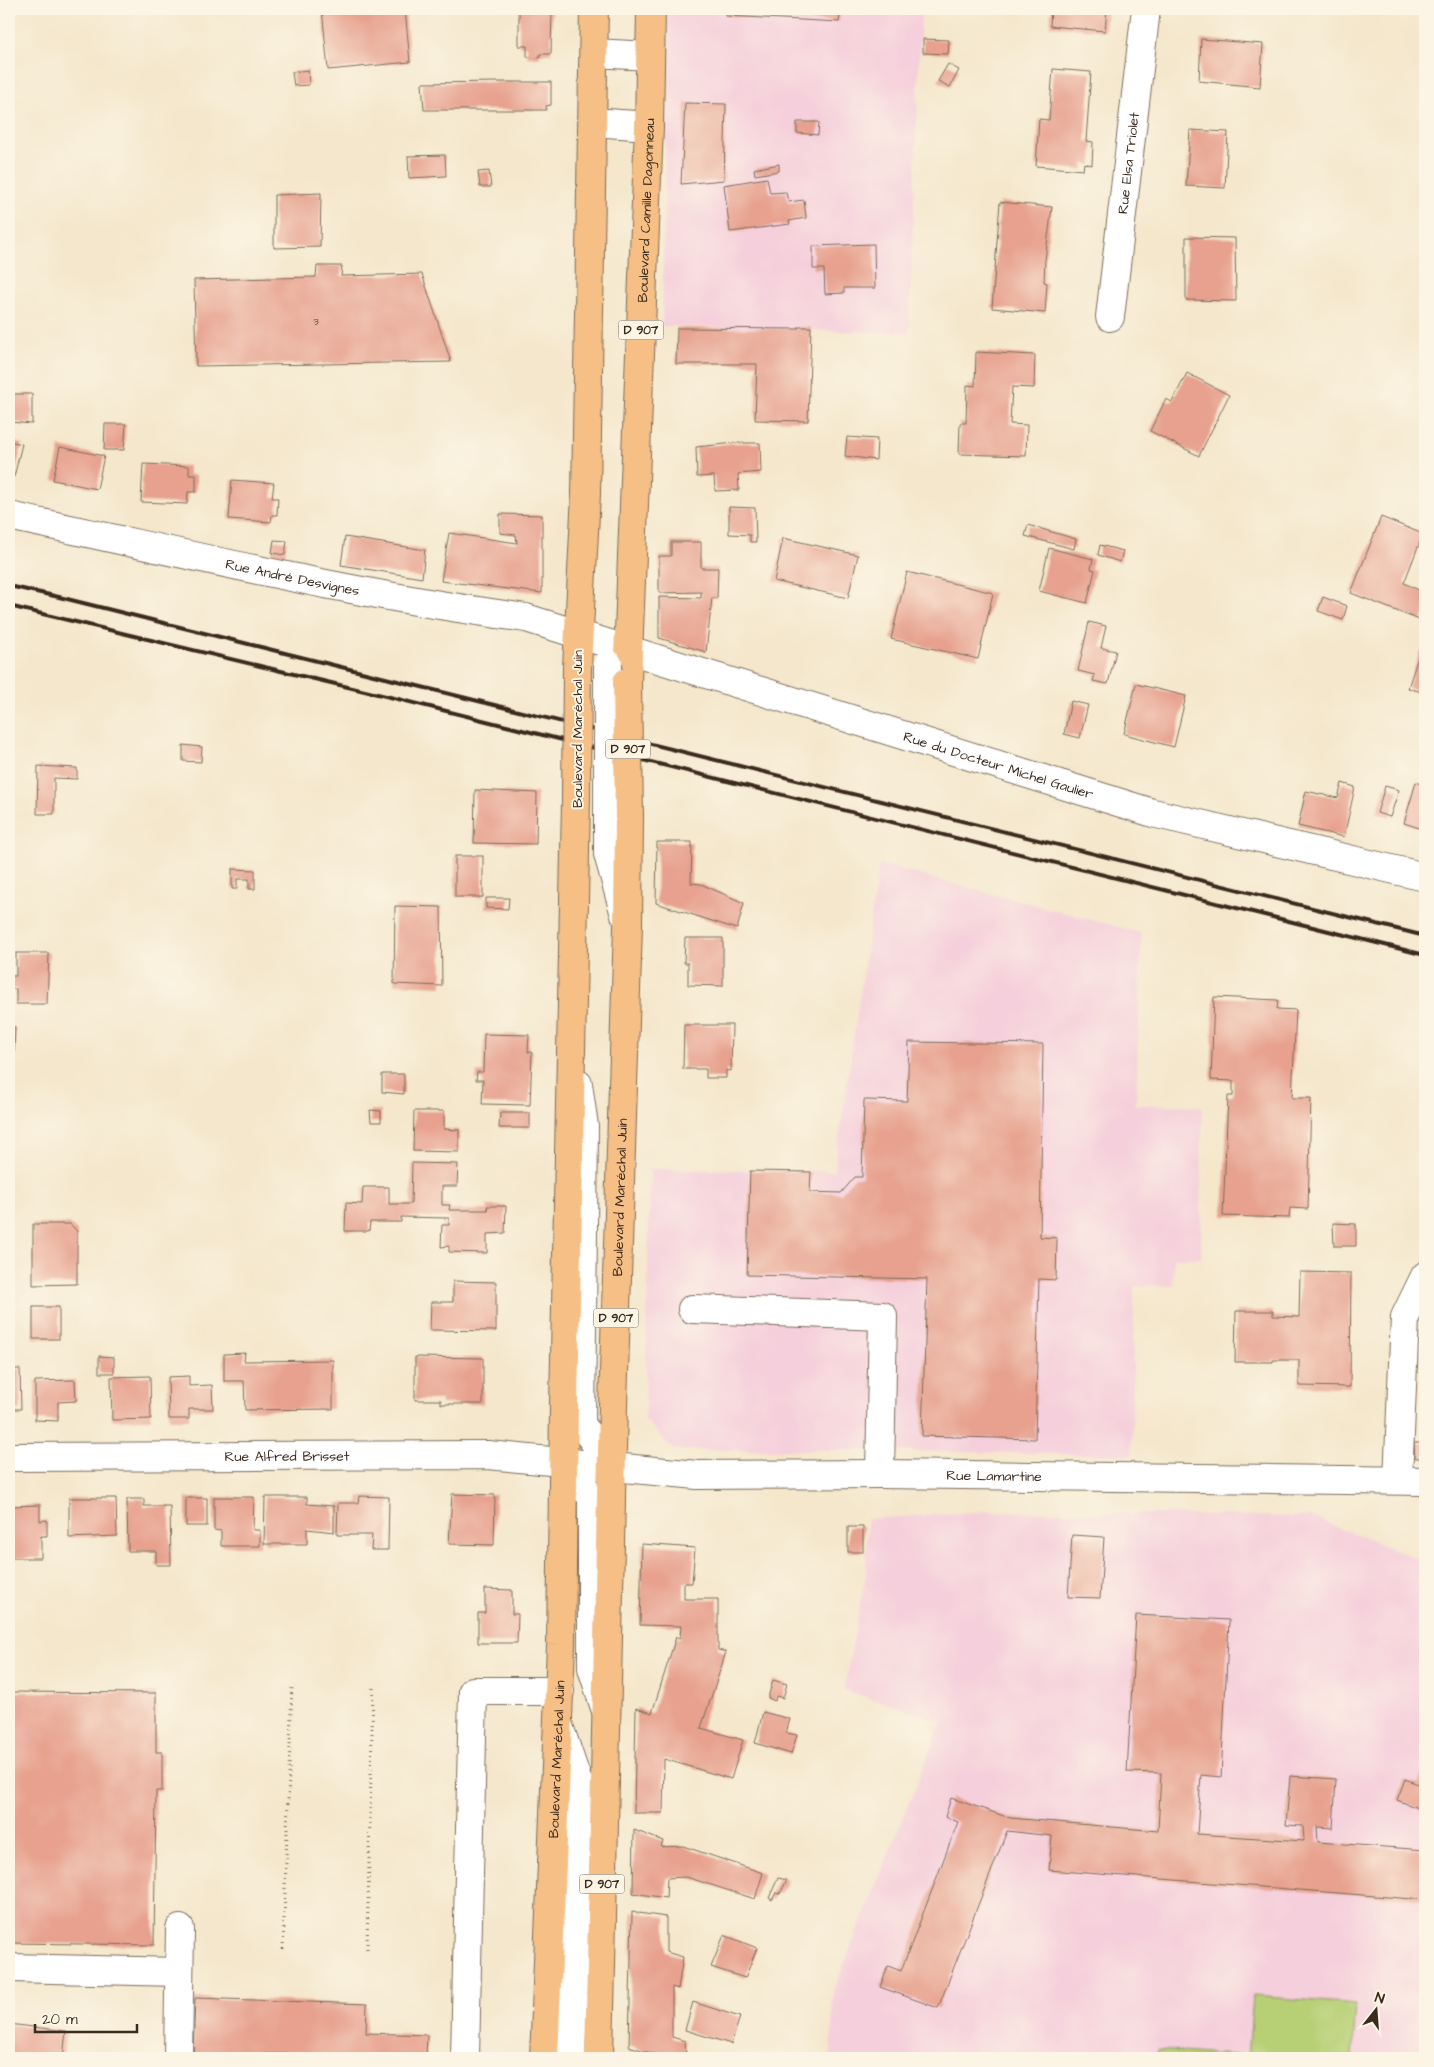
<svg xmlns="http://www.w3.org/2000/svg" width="1434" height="2067" viewBox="0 0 1434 2067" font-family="'Architects Daughter',sans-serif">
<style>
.built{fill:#f5cfdb}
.green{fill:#b7d076;stroke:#797d4a}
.building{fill:#e7a18e}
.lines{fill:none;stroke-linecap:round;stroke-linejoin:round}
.minor-casing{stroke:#7c6c5b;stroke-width:30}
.major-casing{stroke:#7c6c5b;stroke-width:30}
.path{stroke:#7c6c5b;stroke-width:3;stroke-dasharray:1 4;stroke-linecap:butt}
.minor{stroke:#fff;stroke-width:28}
.major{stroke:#f5bf86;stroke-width:28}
.rail{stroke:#3b2a1e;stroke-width:4}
.minor-bridge-casing{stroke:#7c6c5b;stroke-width:30;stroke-linecap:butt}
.major-bridge-casing{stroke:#7c6c5b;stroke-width:30;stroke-linecap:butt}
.minor-bridge{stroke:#fff;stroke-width:28}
.major-bridge{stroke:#f5bf86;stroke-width:28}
.labels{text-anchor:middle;stroke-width:4;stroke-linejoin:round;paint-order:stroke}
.number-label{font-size:11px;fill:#66483a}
.shield{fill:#fcf5e5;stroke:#75675a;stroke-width:1}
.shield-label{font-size:12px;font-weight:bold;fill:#3b2a1e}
.street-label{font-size:14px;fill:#3b2a1e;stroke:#fcf5e5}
</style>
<rect width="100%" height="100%" fill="#fcf5e5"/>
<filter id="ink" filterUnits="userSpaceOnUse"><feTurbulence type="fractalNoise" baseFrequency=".02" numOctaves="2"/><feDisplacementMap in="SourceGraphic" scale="10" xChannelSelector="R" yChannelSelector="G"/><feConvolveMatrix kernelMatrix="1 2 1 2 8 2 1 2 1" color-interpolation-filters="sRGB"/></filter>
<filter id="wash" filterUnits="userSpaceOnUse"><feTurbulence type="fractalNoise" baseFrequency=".0096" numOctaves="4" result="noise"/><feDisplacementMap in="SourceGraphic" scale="20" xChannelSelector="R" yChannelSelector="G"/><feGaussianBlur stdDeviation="1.12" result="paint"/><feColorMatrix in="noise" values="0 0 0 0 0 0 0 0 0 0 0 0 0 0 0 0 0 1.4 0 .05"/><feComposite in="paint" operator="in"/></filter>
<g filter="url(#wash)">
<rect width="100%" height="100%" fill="#f4e7cc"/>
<g class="built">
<polygon points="668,9 921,9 909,333 662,326"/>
<polygon points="879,864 1141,933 1136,1105 1202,1106 1201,1258 1174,1258 1173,1285 1134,1286 1132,1455 847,1450 674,1450 645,1420 650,1169 834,1171"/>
<polygon points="991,1511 1311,1517 1425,1561 1425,2058 831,2058 833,1992 942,1721 844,1690 866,1574 867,1519"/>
</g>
<g class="green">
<polygon points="1253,1996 1356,2004 1352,2058 1248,2058"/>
<polygon points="1157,2049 1244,2056 1244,2058 1156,2058"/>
</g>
<g id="blocks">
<g class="building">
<polygon points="322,9 405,9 410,62 328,70"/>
<polygon points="519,9 552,9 551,54 540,54 540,58 527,57 527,46 519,46"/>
<polygon points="726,9 841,9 839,22 726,16"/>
<polygon points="1051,9 1107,9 1105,31 1050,26"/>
<polygon points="923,39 949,40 948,54 923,53"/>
<polygon points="1201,39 1263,44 1260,87 1199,81"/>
<polygon points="948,64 959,70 950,87 938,81"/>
<polygon points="1053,69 1091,72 1086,141 1093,142 1092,165 1084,163 1083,170 1036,166 1039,119 1049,120"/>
<polygon points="308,70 309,85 294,86 292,72"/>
<polygon points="501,82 551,82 551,105 546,106 546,110 424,110 422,83"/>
<polygon points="685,103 726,104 724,180 681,184"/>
<polygon points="797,122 819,122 818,135 797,133"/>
<polygon points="1190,130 1228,132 1225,188 1186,186"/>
<polygon points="445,155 446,176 409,178 408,156"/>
<polygon points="779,164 779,171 755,175 754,169"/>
<polygon points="489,171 491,187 480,187 478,172"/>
<polygon points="767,178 770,193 786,192 788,202 804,200 806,218 789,221 790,224 730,232 724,185"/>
<polygon points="321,193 320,247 274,248 274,195"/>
<polygon points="1000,202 1052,207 1045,260 1044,282 1047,283 1045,313 992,308"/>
<polygon points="1186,237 1235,238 1236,301 1186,300"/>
<polygon points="874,244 875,288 844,288 844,293 825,294 824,269 813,269 813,246"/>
<polygon points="317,266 342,266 341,276 422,274 451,362 196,366 194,280 316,277"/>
<polygon points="798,327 811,327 808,421 755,420 757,364 676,364 677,328 798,329"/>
<polygon points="976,352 1035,355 1034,388 1012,387 1010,424 1027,425 1026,456 959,454 960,423 966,423 967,385 975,386"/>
<polygon points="1187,373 1229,395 1199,456 1150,431 1166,399 1172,402"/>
<polygon points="9,394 32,394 32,424 9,422"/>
<polygon points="105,424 126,424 124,450 104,450"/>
<polygon points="847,437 877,439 876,460 845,456"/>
<polygon points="9,441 22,444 14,477 9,475"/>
<polygon points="735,443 760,443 761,472 738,474 739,490 715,491 714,476 697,477 696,447"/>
<polygon points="60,447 104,456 97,489 53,480"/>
<polygon points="143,464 189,466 189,475 196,475 196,492 188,492 187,504 141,502"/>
<polygon points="232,480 274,483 272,498 278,498 277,515 272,515 271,522 229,519"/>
<polygon points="729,507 755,508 756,542 750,542 750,535 729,534"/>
<polygon points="500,514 542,515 542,593 441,581 449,533 517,543 516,535 500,533"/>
<polygon points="1381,517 1423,534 1404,583 1425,593 1425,613 1422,621 1351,593"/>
<polygon points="1028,525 1076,539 1074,549 1025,536"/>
<polygon points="345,537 425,550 422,578 341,565"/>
<polygon points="783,538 858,555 848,598 774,581"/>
<polygon points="274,540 287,541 285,555 272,553"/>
<polygon points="671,542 701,542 701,568 718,568 717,598 712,598 706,652 659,638 659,597 701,598 701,592 659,593 659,556 671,556"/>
<polygon points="1100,545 1123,551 1120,562 1098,555"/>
<polygon points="1049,548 1093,559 1091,569 1095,570 1087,603 1039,591"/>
<polygon points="907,572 993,593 978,659 891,639"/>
<polygon points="1323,597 1347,606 1343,620 1318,611"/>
<polygon points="1089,622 1106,626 1101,648 1116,651 1108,684 1093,681 1095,675 1078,671"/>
<polygon points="1420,651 1425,654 1425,693 1408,688"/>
<polygon points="1136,684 1186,696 1174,747 1124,734"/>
<polygon points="1071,701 1088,705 1080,738 1064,734"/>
<polygon points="183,745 202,747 201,762 183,761"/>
<polygon points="1425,751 1425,766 1421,765"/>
<polygon points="38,766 77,768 77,779 54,778 54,814 37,814"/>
<polygon points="1416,782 1425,785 1425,830 1404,823"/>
<polygon points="1342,783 1355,787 1344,837 1298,826 1306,791 1338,798"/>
<polygon points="1385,786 1399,790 1390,817 1377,813"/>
<polygon points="475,790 537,793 536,844 474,843"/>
<polygon points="657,842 692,842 691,883 701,884 744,903 737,929 656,903"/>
<rect x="455" y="856" width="28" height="41"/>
<polygon points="232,869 255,870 255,889 249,889 249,879 237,879 237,889 232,889"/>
<polygon points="486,898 509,898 508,909 486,908"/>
<polygon points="395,906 441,907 442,986 394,984"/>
<polygon points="685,938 723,938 723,986 688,985 688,963 684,963"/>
<polygon points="16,953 49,953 47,1004 16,1004 16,989 9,989 9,976 16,976"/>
<polygon points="1214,997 1278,1000 1277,1009 1296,1010 1292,1098 1311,1098 1308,1209 1290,1208 1289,1218 1223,1216 1228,1096 1233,1096 1233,1081 1211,1080"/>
<polygon points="684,1025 732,1025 731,1071 726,1070 726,1078 706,1078 706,1069 683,1069"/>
<polygon points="9,1027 15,1027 14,1054 9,1054"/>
<polygon points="484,1034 529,1035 528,1052 532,1052 530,1105 482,1104 483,1080 476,1080 477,1072 483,1072"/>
<polygon points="909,1042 1043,1044 1040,1237 1057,1238 1056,1280 1039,1279 1035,1439 922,1436 927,1279 747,1275 750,1171 811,1172 810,1192 841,1193 855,1177 862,1177 864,1100 907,1101"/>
<polygon points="382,1074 404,1074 404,1094 382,1092"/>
<polygon points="370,1110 381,1111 381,1122 371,1122"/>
<polygon points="414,1111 444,1111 444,1129 459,1130 459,1152 413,1151"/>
<polygon points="500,1113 530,1113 530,1128 499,1128"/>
<polygon points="412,1163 458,1164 457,1186 442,1186 442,1205 450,1205 449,1210 488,1210 487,1206 506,1206 505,1233 487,1234 487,1253 449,1252 449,1246 441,1247 442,1225 449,1225 449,1218 401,1217 401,1222 370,1222 369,1231 345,1231 346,1203 362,1204 363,1187 389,1187 389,1204 411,1204"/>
<polygon points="1333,1223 1356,1224 1356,1246 1334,1246"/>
<polygon points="33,1224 70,1224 77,1231 77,1284 33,1285"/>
<polygon points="1300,1272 1351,1273 1350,1387 1299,1386 1299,1360 1273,1360 1273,1362 1235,1362 1236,1311 1273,1311 1273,1316 1299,1317"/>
<polygon points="453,1281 496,1282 496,1331 430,1330 431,1302 453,1302"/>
<rect x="33" y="1307" width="26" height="32"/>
<polygon points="245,1353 244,1361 333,1360 333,1409 245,1410 244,1381 224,1381 224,1354"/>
<polygon points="99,1356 114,1357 114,1373 99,1373"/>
<polygon points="415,1357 483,1358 483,1404 441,1404 441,1400 415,1400"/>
<polygon points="9,1369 20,1369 21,1409 9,1409"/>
<polygon points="150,1376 151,1419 112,1420 111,1377"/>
<polygon points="189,1376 189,1386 212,1385 213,1409 189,1409 189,1419 169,1419 168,1377"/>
<polygon points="75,1380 76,1401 58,1402 58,1421 35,1420 35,1381"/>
<polygon points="1425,1394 1425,1408 1420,1406"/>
<polygon points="1414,1443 1425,1443 1425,1458 1415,1458"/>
<polygon points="452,1494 495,1495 494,1545 449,1544"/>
<polygon points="359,1496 389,1497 388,1550 371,1550 372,1535 337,1535 338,1503 358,1503"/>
<polygon points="214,1497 254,1497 253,1530 260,1530 260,1546 221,1546 221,1531 214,1530"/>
<polygon points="265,1497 307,1497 307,1504 334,1506 334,1532 307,1529 307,1544 264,1544"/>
<polygon points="69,1498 116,1498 117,1536 69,1538"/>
<rect x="186" y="1498" width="21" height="28"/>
<polygon points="127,1499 144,1499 144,1506 170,1506 171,1565 156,1565 156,1551 128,1551"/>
<polygon points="40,1505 40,1521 47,1520 47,1536 41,1536 41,1558 9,1558 9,1506"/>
<rect x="848" y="1527" width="15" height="25"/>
<polygon points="1072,1535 1104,1537 1100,1598 1068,1597"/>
<polygon points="642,1544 695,1548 692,1583 684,1583 684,1599 718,1599 718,1650 726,1652 701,1728 743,1740 731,1779 664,1759 663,1813 634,1813 636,1708 652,1713 676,1637 680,1638 681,1626 640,1625"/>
<polygon points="485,1589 512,1590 512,1614 518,1614 517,1643 478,1643 478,1613 485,1613"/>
<polygon points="1136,1615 1229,1620 1221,1777 1201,1775 1197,1834 1304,1841 1303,1826 1286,1825 1290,1776 1336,1779 1333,1828 1317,1827 1318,1842 1425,1850 1425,1900 1049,1870 1052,1836 1007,1831 938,2008 880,1987 888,1966 901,1971 958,1822 945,1817 951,1798 1010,1818 1158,1831 1161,1773 1127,1772"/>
<polygon points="773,1680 787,1684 783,1698 776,1696 775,1701 768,1698"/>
<polygon points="9,1692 156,1693 156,1752 162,1752 162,1791 156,1791 154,1945 9,1943"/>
<polygon points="763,1712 790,1719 786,1733 797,1735 791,1754 755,1743"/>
<polygon points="1425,1765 1425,1811 1397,1800 1405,1779 1418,1784"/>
<polygon points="634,1830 663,1841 661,1847 683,1846 763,1873 755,1899 686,1877 667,1878 666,1898 633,1893"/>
<polygon points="778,1878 787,1880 780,1894 776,1893 772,1900 769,1898"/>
<polygon points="632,1912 666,1917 666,1952 683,1957 678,1989 672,1987 672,2037 685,2041 686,2058 666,2058 629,2046"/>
<polygon points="724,1935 757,1948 745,1978 711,1967"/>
<polygon points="195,1998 367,2004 366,2033 427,2035 426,2058 193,2058"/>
<polygon points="693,2002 740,2017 731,2044 685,2030"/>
<polygon points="9,2024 66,2031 63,2058 9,2058"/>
<polygon points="629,2052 648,2058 629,2058"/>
</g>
</g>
</g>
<g filter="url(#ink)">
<use href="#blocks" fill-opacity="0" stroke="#7c6c5b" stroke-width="1"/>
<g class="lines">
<g class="minor-casing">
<g id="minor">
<polyline points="594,53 650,56"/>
<polyline points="593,122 649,126"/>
<path id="s1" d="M1110,317L1146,9"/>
<path id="s2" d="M9,516C180,552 352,595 526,618L1153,813L1425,877"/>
<polyline points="608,809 608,854 625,915"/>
<polyline points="578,1084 584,1126 581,1424 613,1467"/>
<polyline points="692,1309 883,1316 880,1474"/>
<path id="s3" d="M9,1457L488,1455L697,1475L880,1474L1425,1481"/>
<polyline points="564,1462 592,1497 592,1668 605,1708"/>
<polyline points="1398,1480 1405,1317 1425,1276"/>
<polyline points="559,1726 581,1791 571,2058"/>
<polyline points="9,1968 179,1972"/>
<polyline points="178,2058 180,1929"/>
<polyline points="465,2058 473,1691 560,1691"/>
</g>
</g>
<g class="major-casing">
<g id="major">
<polyline points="577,668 586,494 594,9"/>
<path id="s4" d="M627,682L649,126L651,9"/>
<path id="s5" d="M544,2058L561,1645L564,1406L576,800"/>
<path id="s6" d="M599,2058L613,1405L628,926L629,817"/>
</g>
</g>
<g class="path">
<polyline points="283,1949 292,1685"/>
<polyline points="367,1949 373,1688"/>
</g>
<use href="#minor" class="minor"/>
<use href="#major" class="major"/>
<g class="rail">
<polyline points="9,586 59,597 1425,936"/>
<polyline points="9,606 394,698 1425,955"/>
</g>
<g class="minor-bridge-casing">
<polyline id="minor-bridge" points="608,809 608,664"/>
</g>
<g class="major-bridge-casing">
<g id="major-bridge">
<polyline points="627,682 629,817"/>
<polyline points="576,800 577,668"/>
</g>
</g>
<use href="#minor-bridge" class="minor-bridge"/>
<use href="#major-bridge" class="major-bridge"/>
</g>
</g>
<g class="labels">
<g class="number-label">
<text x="316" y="325">3</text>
</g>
<g class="shield">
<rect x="618.5" y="320.5" width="45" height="19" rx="4"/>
<rect x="605.5" y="739.5" width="45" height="19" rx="4"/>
<rect x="593.5" y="1308.5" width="45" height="19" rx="4"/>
<rect x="579.5" y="1874.5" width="45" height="19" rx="4"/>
</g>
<g class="shield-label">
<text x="641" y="334">D 907</text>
<text x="628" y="753">D 907</text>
<text x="616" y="1322">D 907</text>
<text x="602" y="1888">D 907</text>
</g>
<g class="street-label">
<text dy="5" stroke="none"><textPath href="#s1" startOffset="155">Rue Elsa Triolet</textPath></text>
<text dy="5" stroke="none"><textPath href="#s4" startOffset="472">Boulevard Camille Dagonneau</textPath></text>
<text dy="5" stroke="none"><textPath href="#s2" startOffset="290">Rue André Desvignes</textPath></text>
<text transform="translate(577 729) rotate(-90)" y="5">Boulevard Maréchal Juin</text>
<text dy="5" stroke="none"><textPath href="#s2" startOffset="1022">Rue du Docteur Michel Gaulier</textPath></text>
<text dy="5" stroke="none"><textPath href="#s6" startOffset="861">Boulevard Maréchal Juin</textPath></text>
<text dy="5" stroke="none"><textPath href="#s3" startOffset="278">Rue Alfred Brisset</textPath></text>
<text dy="5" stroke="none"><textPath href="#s3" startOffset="986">Rue Lamartine</textPath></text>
<text dy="5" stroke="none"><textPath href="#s5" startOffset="299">Boulevard Maréchal Juin</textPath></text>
</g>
</g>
<rect width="1434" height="2067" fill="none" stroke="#fcf5e5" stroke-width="30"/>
<g transform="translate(1376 2010) rotate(17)" stroke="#fcf5e5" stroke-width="4" paint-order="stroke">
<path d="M0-4L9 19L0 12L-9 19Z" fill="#3b2a1e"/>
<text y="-8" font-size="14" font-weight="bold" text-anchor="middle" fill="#3b2a1e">N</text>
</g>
<path d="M35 2024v8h102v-8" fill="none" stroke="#3b2a1e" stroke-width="2.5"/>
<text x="42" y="2024" font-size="15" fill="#3b2a1e" stroke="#fcf5e5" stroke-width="4" paint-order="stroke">20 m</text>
</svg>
